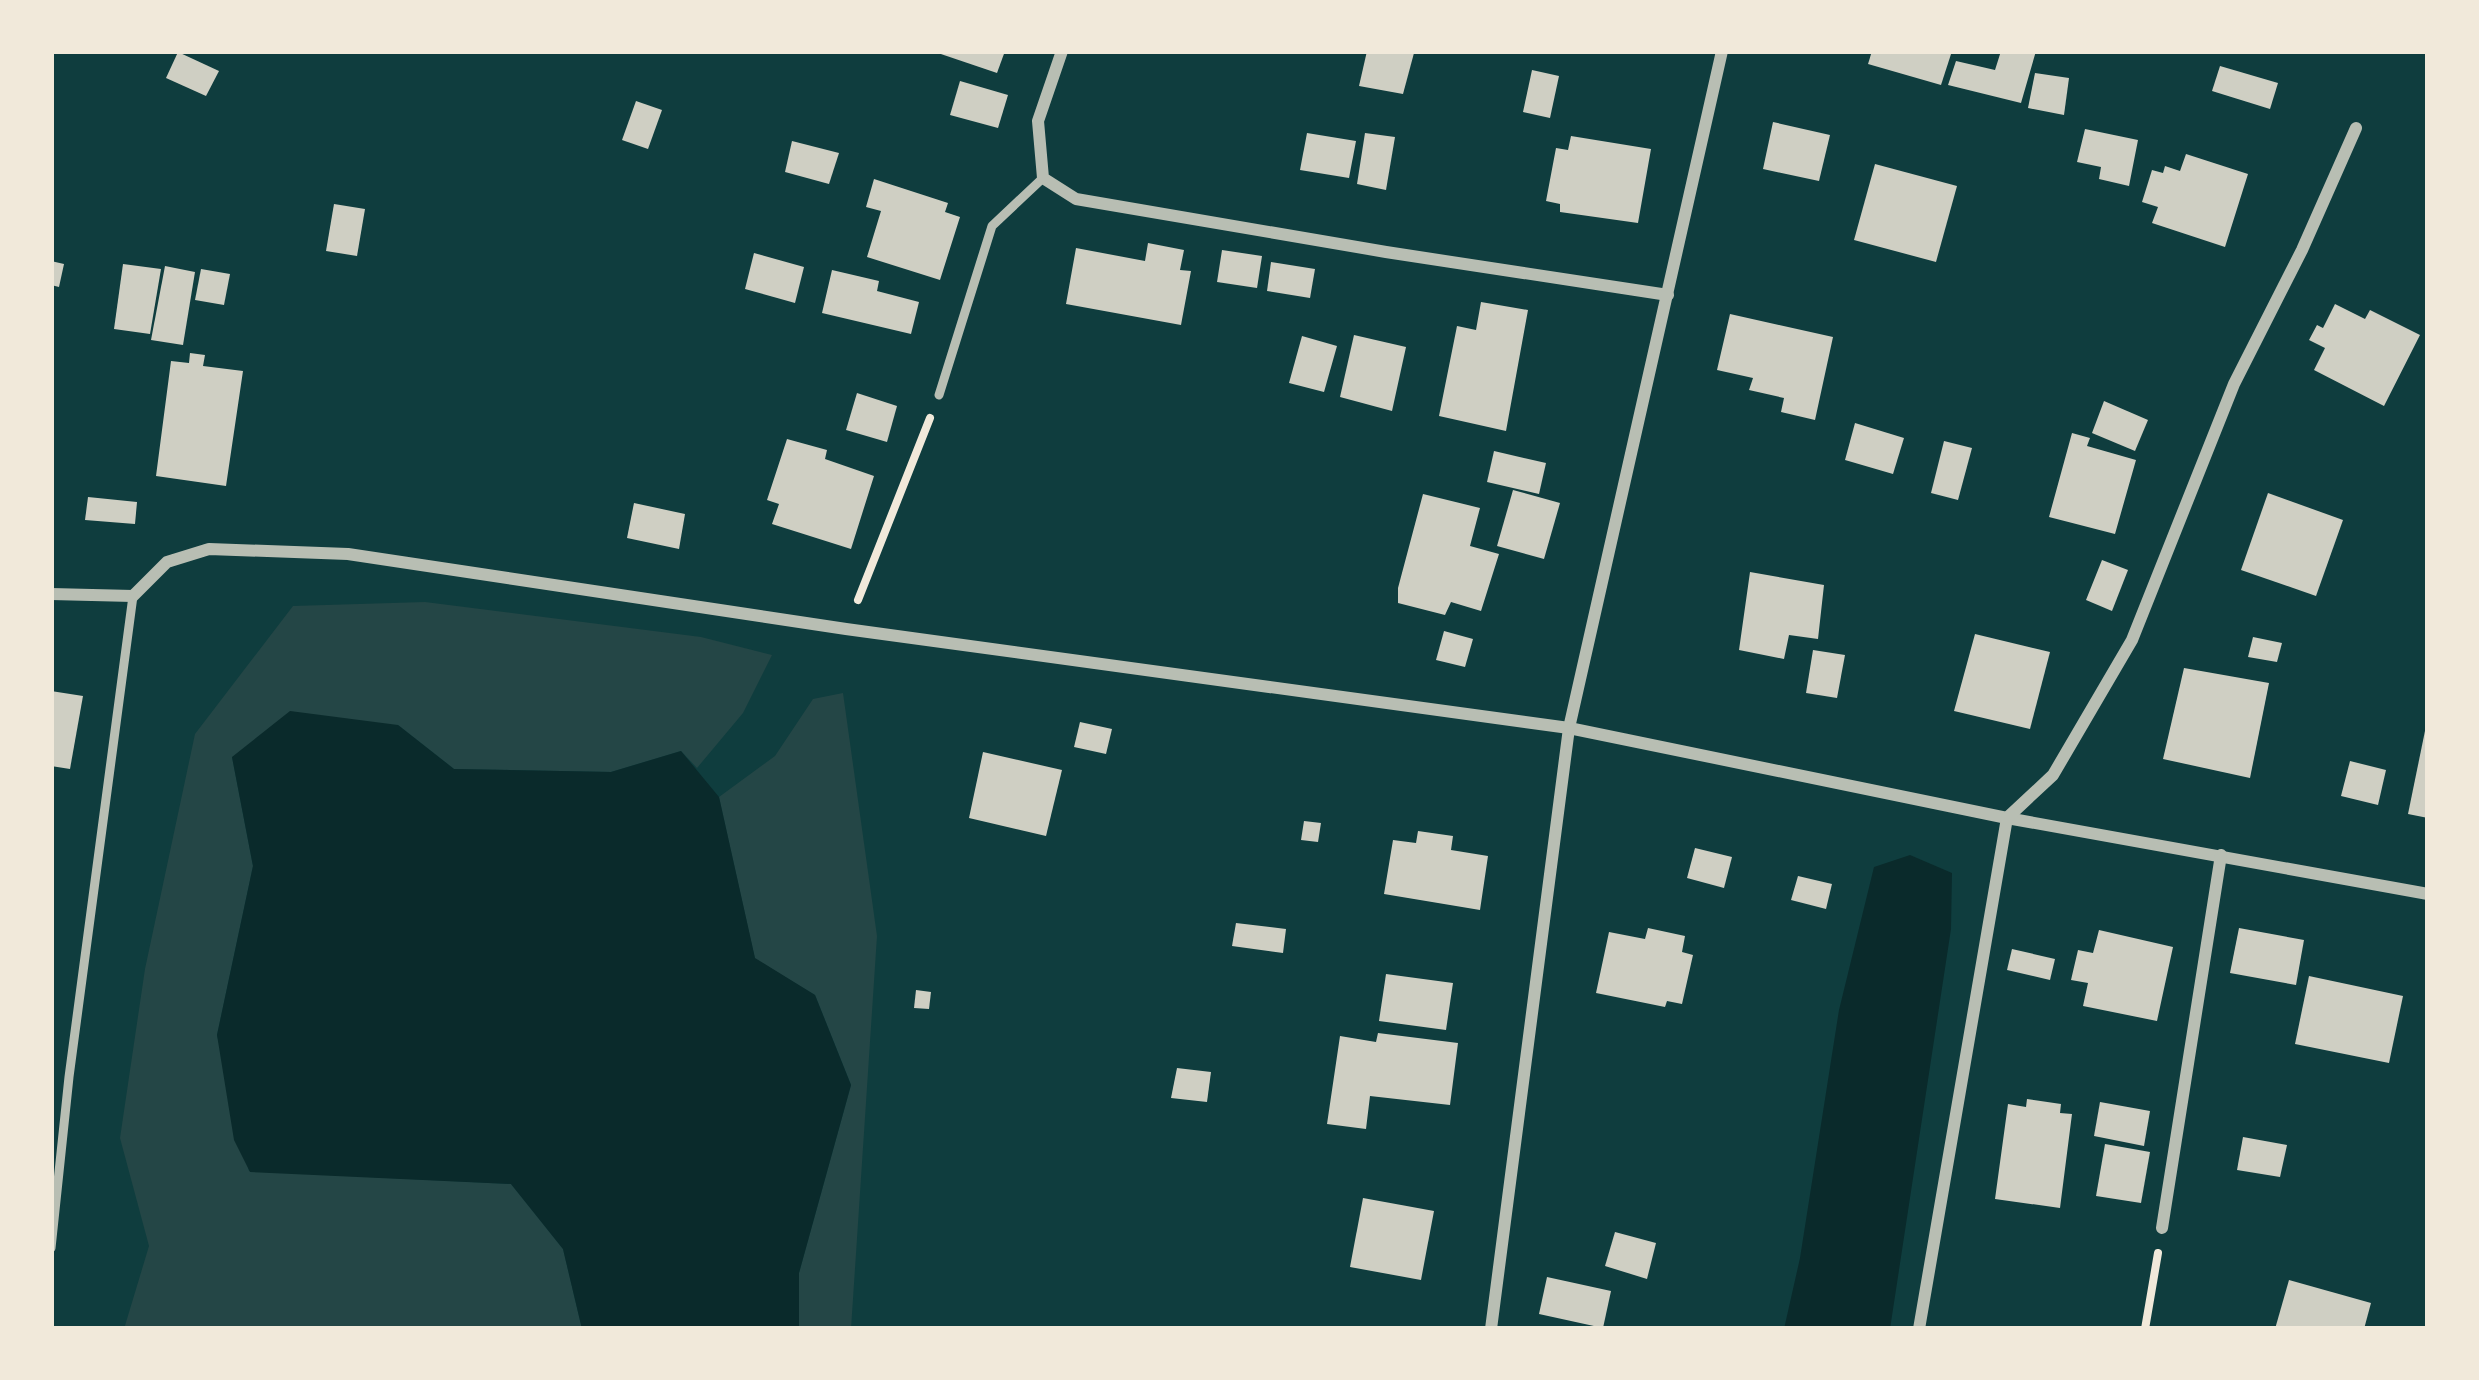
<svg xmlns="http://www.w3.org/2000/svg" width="2479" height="1380" viewBox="0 0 2479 1380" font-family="'IBM Plex Sans',sans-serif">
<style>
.green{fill:#244646}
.water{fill:#0a2a2b}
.building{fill:#cfcfc3}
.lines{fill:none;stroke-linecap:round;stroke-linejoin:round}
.path{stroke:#f1e9da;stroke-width:8}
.service{stroke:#b8beb3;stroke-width:9}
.minor{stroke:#b8beb3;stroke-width:12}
</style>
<rect width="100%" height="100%" fill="#0f3d3e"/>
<g class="green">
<polygon points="425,602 701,637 772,655 743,713 697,768 681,751 611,772 454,769 398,725 232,757 253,866 217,1035 249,1171 511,1184 563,1249 582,1329 124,1329 149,1246 120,1138 145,969 195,734 293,606"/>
<polygon points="843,693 877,936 851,1329 799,1329 799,1273 851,1085 815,995 755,959 719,797 775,756 813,699"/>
</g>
<g class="water">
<polygon points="290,711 398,725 454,769 611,772 681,751 719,797 755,958 815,995 851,1085 799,1273 799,1329 582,1329 563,1249 511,1184 250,1172 234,1140 217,1035 253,866 232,757"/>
<polygon points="1910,855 1952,873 1951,929 1890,1329 1784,1329 1800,1258 1839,1010 1874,867"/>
</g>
<g class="building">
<polygon points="932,51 1005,51 997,73"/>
<polygon points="1367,51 1414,53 1403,94 1359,86"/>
<polygon points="1872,51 1952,51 1941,85 1868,64"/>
<polygon points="2001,51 2036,51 2021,103 1948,85 1956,61 1995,70"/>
<polygon points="178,52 219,71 206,96 166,78"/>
<polygon points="2220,66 2278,83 2270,109 2212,91"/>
<polygon points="1532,70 1559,76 1550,118 1523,112"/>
<polygon points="2035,73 2069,78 2064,115 2028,108"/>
<polygon points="960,81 1008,95 998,128 950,115"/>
<polygon points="636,101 662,110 648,149 622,140"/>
<polygon points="1773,122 1830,135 1819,181 1763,169"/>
<polygon points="2085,129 2138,140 2129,186 2099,179 2101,167 2077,162"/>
<polygon points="1307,133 1356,141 1349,178 1300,170"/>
<polygon points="1365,133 1395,137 1386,190 1357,184"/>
<polygon points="1571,136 1651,149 1638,223 1560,212 1560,204 1546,201 1556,148 1568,150"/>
<polygon points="792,141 839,153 829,184 785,172"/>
<polygon points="2186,154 2248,174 2225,247 2152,223 2158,207 2142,202 2152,170 2163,173 2165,166 2180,171"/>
<polygon points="1875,164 1957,186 1936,262 1854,240"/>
<polygon points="874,179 948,203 945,212 960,217 940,280 867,257 881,211 866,207"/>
<polygon points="334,204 365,209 357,256 326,251"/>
<polygon points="1148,243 1184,250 1180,270 1191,271 1181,325 1066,304 1076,248 1145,261"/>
<polygon points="1222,250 1262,256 1257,288 1217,282"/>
<polygon points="754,253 804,267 795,303 745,289"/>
<polygon points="51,261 64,264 59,287 51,285"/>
<polygon points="1271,262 1315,269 1310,298 1267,291"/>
<polygon points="123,264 161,269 150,334 114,329"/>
<polygon points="165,266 195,272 183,345 151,340"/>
<polygon points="201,269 230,274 224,305 195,300"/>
<polygon points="832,270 879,281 877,291 919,302 911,334 822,313"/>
<polygon points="1481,302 1528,310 1506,431 1439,416 1457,326 1476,330"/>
<polygon points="2335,304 2365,319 2370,310 2420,335 2384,406 2314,370 2325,348 2309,340 2317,325 2323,328"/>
<polygon points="1730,314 1833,337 1815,420 1781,412 1784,398 1749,390 1753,378 1717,370"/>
<polygon points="1354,335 1406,347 1392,411 1340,397"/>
<polygon points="1302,336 1337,346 1324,392 1289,383"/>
<polygon points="190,353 205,355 203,366 243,371 226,486 156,476 171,361 189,363"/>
<polygon points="857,393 897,406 887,442 846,430"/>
<polygon points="2104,401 2148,420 2135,451 2092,433"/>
<polygon points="1855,423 1904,438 1893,474 1845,460"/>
<polygon points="2072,433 2090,438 2087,446 2136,460 2115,534 2049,517"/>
<polygon points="787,439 827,450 825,459 874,476 851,549 772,524 779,504 767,500"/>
<polygon points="1944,441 1972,448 1958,500 1931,493"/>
<polygon points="1494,451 1546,463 1539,494 1487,482"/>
<polygon points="1513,490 1560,503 1544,559 1497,546"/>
<polygon points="2268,493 2343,520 2316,596 2241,570"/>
<polygon points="1423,494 1480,508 1470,546 1499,554 1481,611 1451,602 1445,615 1398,603 1398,588"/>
<polygon points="88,497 137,502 135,524 85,520"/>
<polygon points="634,503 685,514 679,549 627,538"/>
<polygon points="2102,560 2128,570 2112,611 2086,600"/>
<polygon points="1750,572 1824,585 1818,639 1789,635 1784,659 1739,650"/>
<polygon points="1444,631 1473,639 1465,667 1436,660"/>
<polygon points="1975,634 2050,652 2030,729 1954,711"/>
<polygon points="2253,637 2282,643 2277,662 2248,657"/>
<polygon points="1813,650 1845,655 1837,698 1806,693"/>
<polygon points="2184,668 2269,683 2250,778 2163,759"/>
<polygon points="51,691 83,696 70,769 51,766"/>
<polygon points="1080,722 1112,729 1106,754 1074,747"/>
<polygon points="2426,726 2428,726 2428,818 2408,814"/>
<polygon points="983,752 1062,770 1046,836 969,818"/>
<polygon points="2350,761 2386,770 2378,805 2341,796"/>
<polygon points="1304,821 1321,823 1318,842 1301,840"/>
<polygon points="1418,831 1453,836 1451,850 1488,856 1480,910 1384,894 1393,840 1416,843"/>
<polygon points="1695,848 1732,857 1724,888 1687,878"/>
<polygon points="1798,876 1832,884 1826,909 1791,900"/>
<polygon points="1236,923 1286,929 1283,953 1232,946"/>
<polygon points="1648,928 1685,936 1682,952 1693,955 1682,1004 1667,1001 1665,1007 1596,993 1609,932 1645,939"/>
<polygon points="2239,928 2304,940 2296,985 2230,973"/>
<polygon points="2099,930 2173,947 2157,1021 2083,1006 2088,983 2071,980 2078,950 2093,953"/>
<polygon points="2012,949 2055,959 2050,980 2007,970"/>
<polygon points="1386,974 1453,983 1446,1030 1379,1021"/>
<polygon points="2309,976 2403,996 2389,1063 2295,1044"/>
<polygon points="916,990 931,992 929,1009 914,1008"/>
<polygon points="1378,1033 1458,1043 1450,1105 1370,1096 1366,1129 1327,1124 1340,1036 1376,1042"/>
<polygon points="1177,1068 1211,1072 1207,1102 1171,1098"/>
<polygon points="2027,1099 2061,1104 2060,1113 2072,1114 2060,1208 1995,1199 2008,1104 2026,1107"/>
<polygon points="2100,1102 2150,1111 2144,1146 2094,1136"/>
<polygon points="2243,1137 2287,1145 2280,1177 2237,1170"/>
<polygon points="2105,1144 2150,1152 2141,1203 2096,1196"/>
<polygon points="1363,1198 1434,1211 1421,1280 1350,1267"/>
<polygon points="1615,1232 1656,1243 1647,1279 1605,1266"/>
<polygon points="1547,1277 1611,1291 1603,1328 1539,1314"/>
<polygon points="2289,1280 2371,1303 2364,1329 2275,1329"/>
</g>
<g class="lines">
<g class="path">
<polyline points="858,600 930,418"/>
<polyline points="2145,1329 2158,1253"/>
</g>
<g class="service">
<polyline points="939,395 992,226 1043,178"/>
<polyline points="51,1248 69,1077 133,596"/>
</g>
<g class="minor">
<polyline points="1062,51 1038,121 1043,178 1076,199 1386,252 1668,295"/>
<polyline points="51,594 133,596 167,562 209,549 348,554 846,629 1569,728 2007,818 2428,894"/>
<polyline points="2162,1228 2221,855"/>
<polyline points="1491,1329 1569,728 1722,51"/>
<polyline points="1919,1329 2007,818 2053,775 2132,640 2234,384 2302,250 2356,128"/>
</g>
</g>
<rect width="2479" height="1380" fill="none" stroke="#f1e9da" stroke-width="108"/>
</svg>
